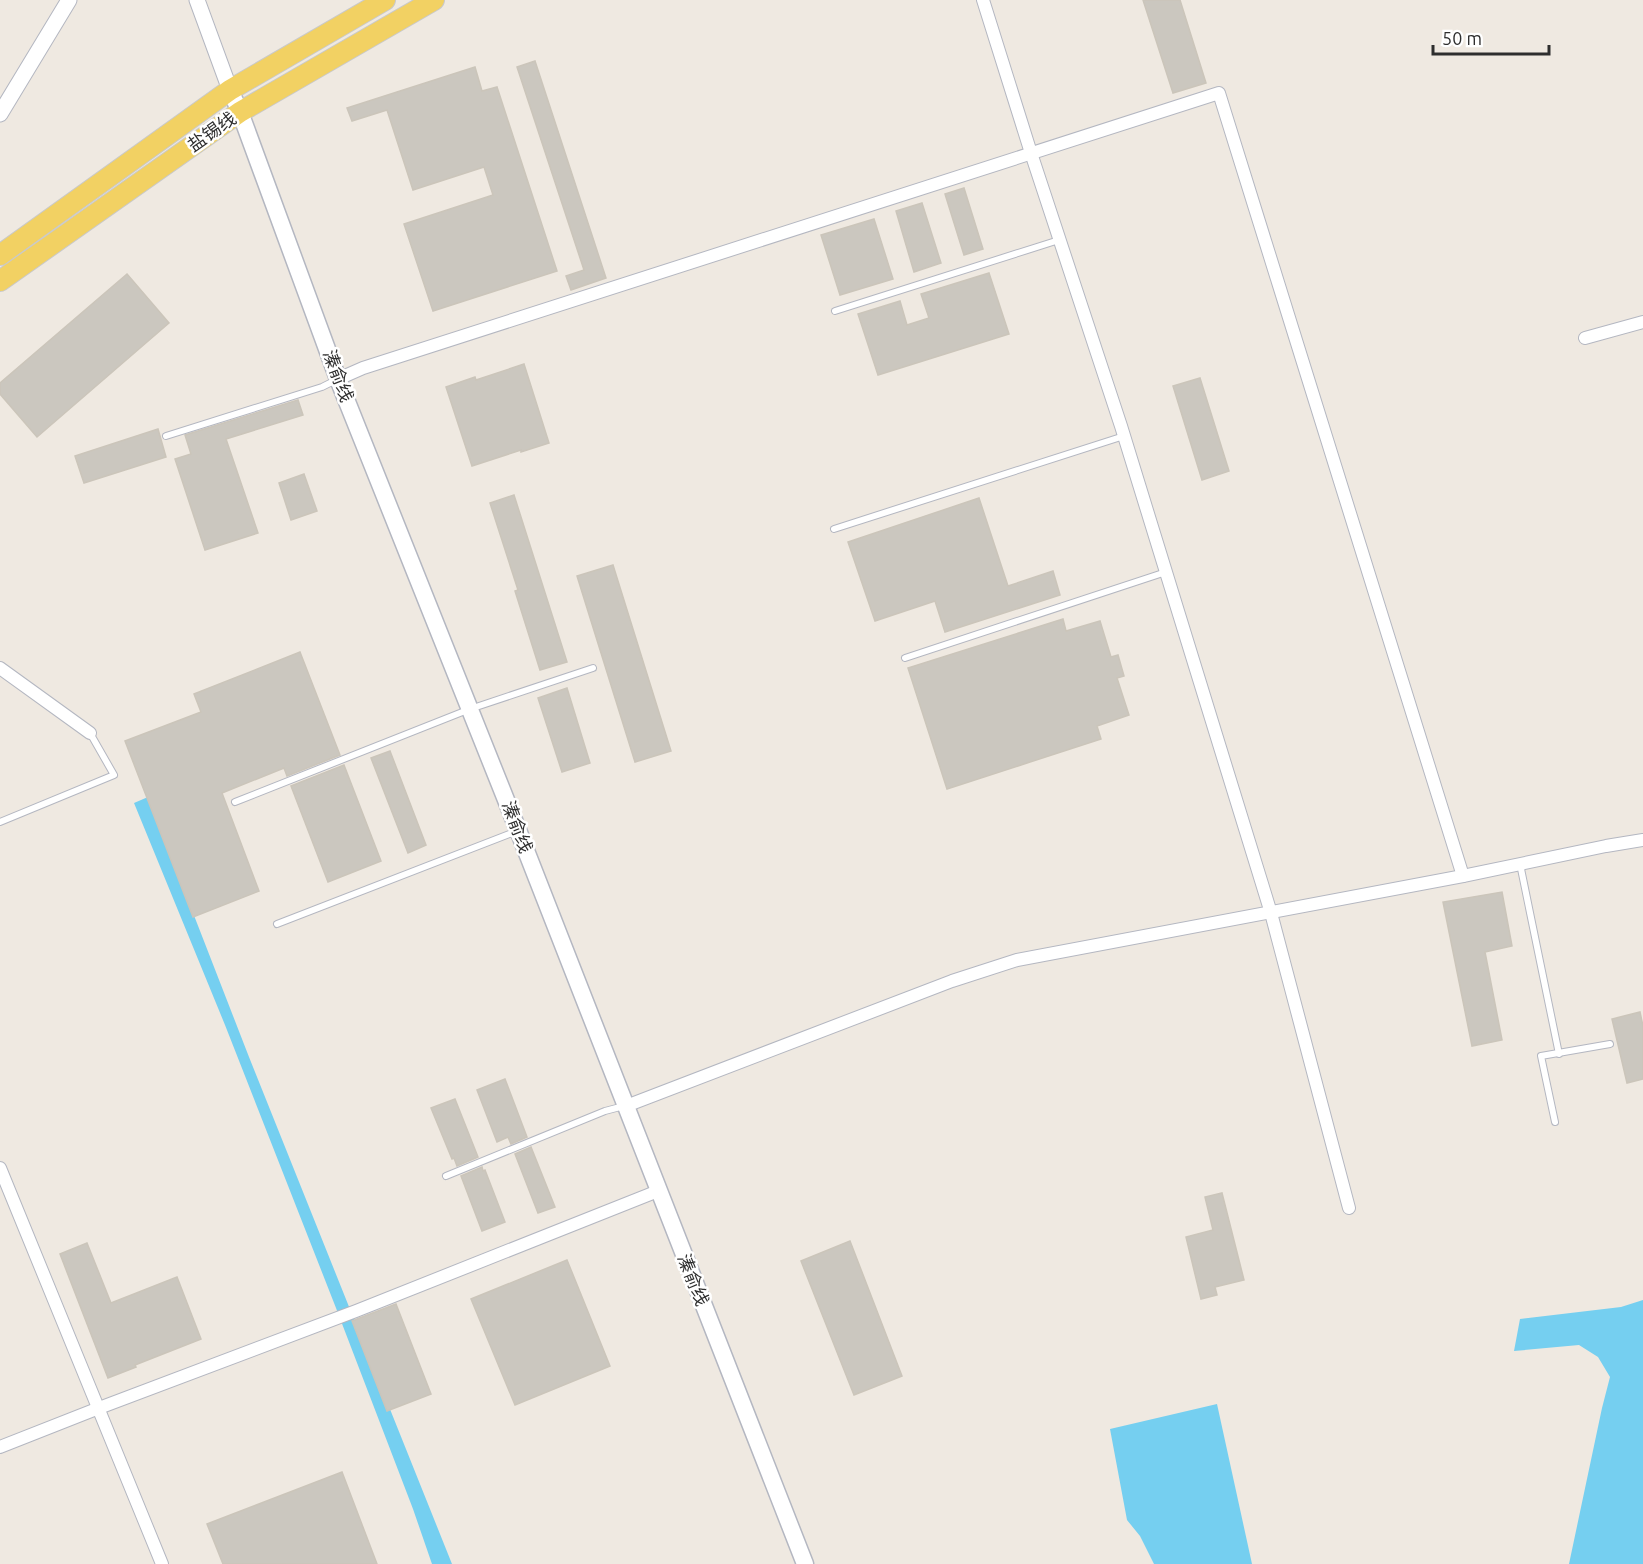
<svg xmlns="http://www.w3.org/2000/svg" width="1643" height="1564" viewBox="0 0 1643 1564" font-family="Ubuntu,'Noto Sans SC',sans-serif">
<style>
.water{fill:#75cff0}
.building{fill:#cbc7bf;stroke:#cbc5ba;stroke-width:1.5}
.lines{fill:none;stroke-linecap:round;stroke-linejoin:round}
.service-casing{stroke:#b4b7c1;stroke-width:8}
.minor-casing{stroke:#b4b7c1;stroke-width:14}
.tertiary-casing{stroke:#b4b7c1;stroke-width:17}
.secondary-casing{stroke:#b4b7c1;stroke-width:19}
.primary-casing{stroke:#c9c9c9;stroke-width:22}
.service{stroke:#fff;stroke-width:6}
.minor{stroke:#fff;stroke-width:12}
.tertiary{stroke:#fff;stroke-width:15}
.secondary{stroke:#fff;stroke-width:16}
.primary{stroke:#f2d163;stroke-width:20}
.labels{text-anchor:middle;stroke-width:5;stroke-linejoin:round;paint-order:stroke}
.street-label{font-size:18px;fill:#2e2e2e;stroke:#fff}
</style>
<rect width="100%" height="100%" fill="#efe9e1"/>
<g class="water">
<polygon points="148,797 249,1057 452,1564 432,1564 413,1509 336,1308 225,1025 134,803"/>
<polygon points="1643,1300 1643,1564 1569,1564 1602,1408 1610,1377 1598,1357 1579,1345 1514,1351 1520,1319 1621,1307"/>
<polygon points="1217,1404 1252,1564 1154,1564 1140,1536 1127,1520 1110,1429"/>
</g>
<g class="building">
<polygon points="1143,0 1180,0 1206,83 1173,93"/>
<polygon points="535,61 606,278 571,290 566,276 584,270 517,67"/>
<polygon points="475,67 482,91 497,87 557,271 433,311 404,224 493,195 484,167 413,190 387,110 352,121 347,108"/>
<polygon points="964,188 983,249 964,255 945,194"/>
<polygon points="922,203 941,263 914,272 896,211"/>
<polygon points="874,219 893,279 840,295 821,235"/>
<polygon points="989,273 1009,334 878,375 858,314 900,301 907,325 929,318 921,294"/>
<polygon points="127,274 169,323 37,437 0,394 0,383"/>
<polygon points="524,364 549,443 521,452 521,450 472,466 446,387 475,377 476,380"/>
<polygon points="1200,378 1229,471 1202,480 1173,386"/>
<polygon points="298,400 303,415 226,439 258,533 205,550 175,459 191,454 185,435"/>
<polygon points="158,429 166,457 84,483 75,456"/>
<polygon points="304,474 317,511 291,520 279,483"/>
<polygon points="514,495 567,662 540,670 515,591 518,590 490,503"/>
<polygon points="979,498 1008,586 1053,571 1060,595 945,632 935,601 875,621 848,542"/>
<polygon points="613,565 671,751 635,762 577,576"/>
<polygon points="1063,619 1066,631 1100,621 1111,657 1118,655 1124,676 1117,678 1129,715 1097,726 1101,739 947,789 908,668"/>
<polygon points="300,652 340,755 287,776 284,768 222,793 259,891 193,917 125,741 201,712 194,694"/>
<polygon points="567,688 590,763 562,772 538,698"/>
<polygon points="390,751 426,845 408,853 371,758"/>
<polygon points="344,765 381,861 328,882 291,786"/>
<polygon points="1502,892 1512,946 1485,952 1502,1040 1472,1046 1443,902"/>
<polygon points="1640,1012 1643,1026 1643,1079 1627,1083 1612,1019"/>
<polygon points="505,1079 527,1137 511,1144 508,1137 497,1142 477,1090"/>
<polygon points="455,1099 478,1157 457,1166 454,1158 452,1159 431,1108"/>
<polygon points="531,1147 555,1207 538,1213 515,1154"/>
<polygon points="482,1167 483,1171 485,1170 505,1222 482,1231 461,1176"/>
<polygon points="1222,1193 1244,1280 1215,1287 1217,1295 1201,1299 1186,1237 1213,1230 1205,1197"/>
<polygon points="850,1241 902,1376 854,1395 801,1261"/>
<polygon points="87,1243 111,1303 177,1277 201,1339 135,1365 136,1367 108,1378 60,1254"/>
<polygon points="567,1260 610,1366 515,1405 471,1299"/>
<polygon points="396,1304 431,1394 387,1411 352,1321"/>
<polygon points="342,1472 377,1564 223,1564 207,1524"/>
</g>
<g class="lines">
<g class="service-casing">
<g id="service">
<polyline points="835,311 1059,240"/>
<polyline points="166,436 322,387 336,380"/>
<polyline points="834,529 1124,436"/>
<polyline points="905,658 1166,572"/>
<polyline points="235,802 470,709 593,668"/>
<polyline points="0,822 114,775 90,733"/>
<polyline points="1520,864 1559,1054"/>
<polyline points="277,924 517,831"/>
<polyline points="1555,1122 1541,1056 1610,1044"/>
<polyline points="446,1176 605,1111 624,1106"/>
</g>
</g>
<g class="minor-casing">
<g id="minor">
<polyline points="983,0 1031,153 1121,426 1271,913 1349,1208"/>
<polyline points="1585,338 1643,322"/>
<polyline points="338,379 363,368 1219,93 1463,876"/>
<polyline points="0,668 90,733"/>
<polyline points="626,1106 952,981 1017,960 1463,876 1606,846 1643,840"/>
<polyline points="0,1168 162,1564"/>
<polyline points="0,1447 99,1408 356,1311 658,1191"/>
</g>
</g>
<g class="tertiary-casing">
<g id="tertiary">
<polyline points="197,0 230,90"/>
<polyline points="0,114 69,0"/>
</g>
</g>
<g class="secondary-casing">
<polyline id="secondary" points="230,90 240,112 338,379 518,830 805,1564"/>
</g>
<g class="primary-casing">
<g id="primary">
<polyline points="0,255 230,90 385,0"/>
<polyline points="0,281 240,112 434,0"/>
</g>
</g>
<use href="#service" class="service"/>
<use href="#minor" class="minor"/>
<use href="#tertiary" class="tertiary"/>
<use href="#secondary" class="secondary"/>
<use href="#primary" class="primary"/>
</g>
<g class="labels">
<g class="street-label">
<text transform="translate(212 132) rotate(-35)" y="6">盐锡线</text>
<text transform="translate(338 376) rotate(69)" y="6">溱俞线</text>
<text transform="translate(517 827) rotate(69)" y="6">溱俞线</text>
<text transform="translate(693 1280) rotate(68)" y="6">溱俞线</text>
</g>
</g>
<path d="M1433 45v9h116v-9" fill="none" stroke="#2e2e2e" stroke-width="3"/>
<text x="1442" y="45" font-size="18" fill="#2e2e2e" stroke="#ffffff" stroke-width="4.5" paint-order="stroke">50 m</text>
</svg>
